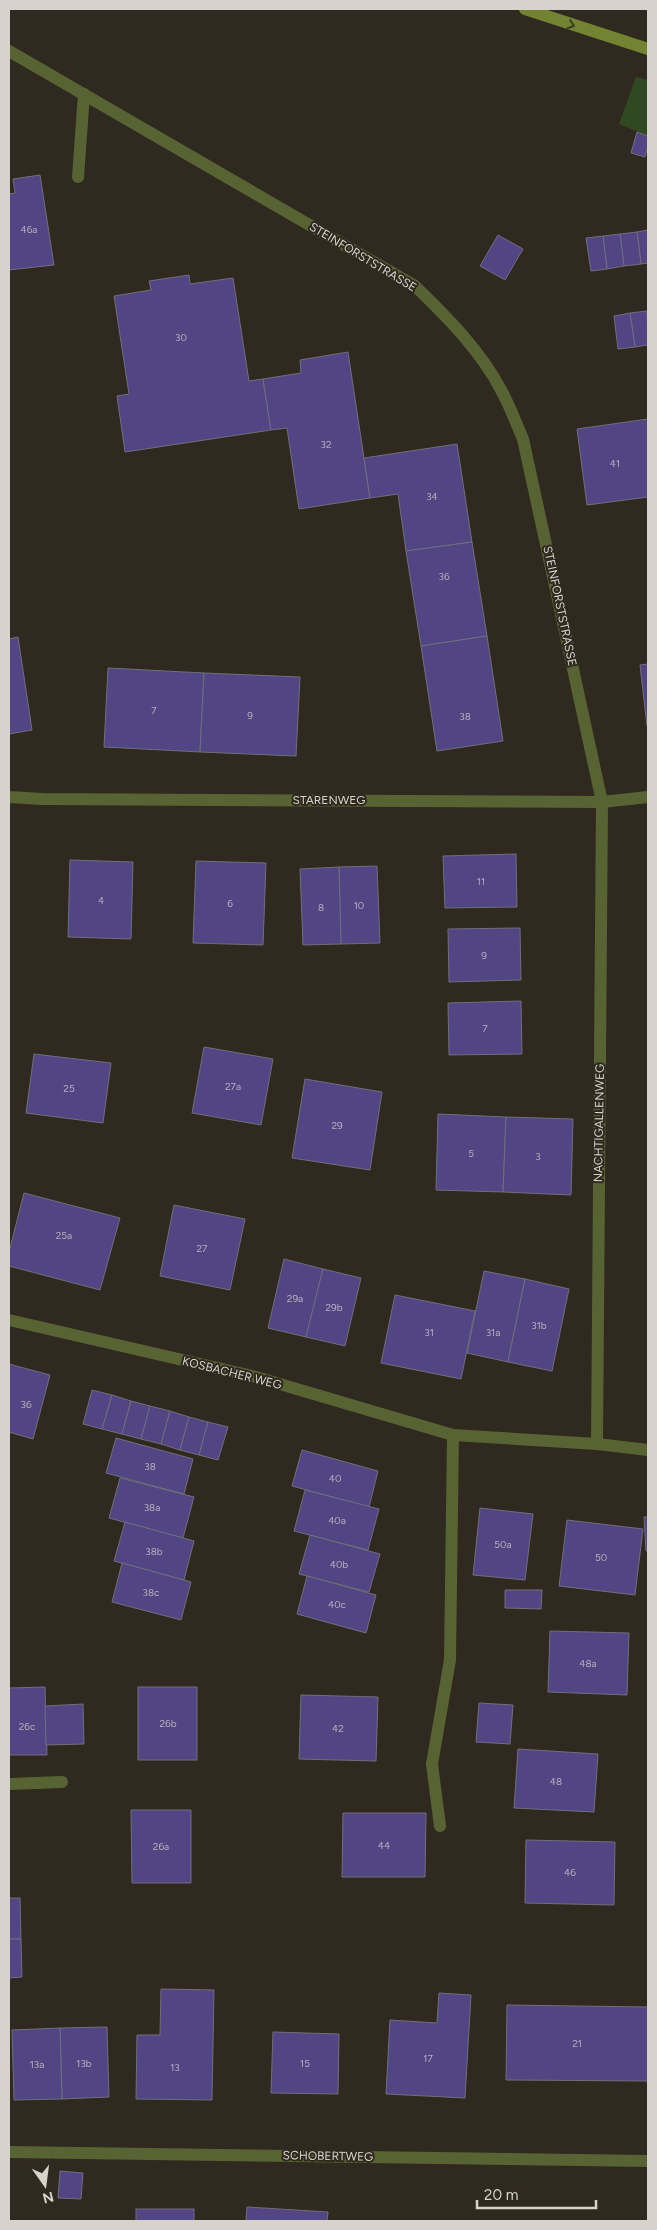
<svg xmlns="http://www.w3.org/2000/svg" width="657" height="2230" viewBox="0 0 657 2230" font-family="Figtree,sans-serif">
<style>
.green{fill:#314923}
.building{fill:#514683;stroke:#706f7c}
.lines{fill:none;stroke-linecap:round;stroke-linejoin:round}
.lane{stroke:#586333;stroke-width:12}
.street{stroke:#586333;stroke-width:12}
.secondary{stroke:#728332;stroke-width:12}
.oneway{stroke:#3d3b23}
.labels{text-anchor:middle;stroke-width:4;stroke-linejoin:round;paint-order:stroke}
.number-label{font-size:10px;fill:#b6afba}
.street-label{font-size:12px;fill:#d7d2cc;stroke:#30291f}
</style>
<rect width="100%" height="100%" fill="#30291f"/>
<polygon class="green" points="636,77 648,80 648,136 619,124"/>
<g class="building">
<polygon points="637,132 648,136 648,146 645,157 631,153"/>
<polygon points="40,175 54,265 9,270 9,194 15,193 13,179"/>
<polygon points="648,230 648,263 641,264 637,232"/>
<polygon points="637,232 641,264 624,266 620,234"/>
<polygon points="620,234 624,266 607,269 603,236"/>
<polygon points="498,235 523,249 505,280 480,266"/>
<polygon points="603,236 607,269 591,271 586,238"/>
<polygon points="189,275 190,284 233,278 249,381 263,379 271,430 125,452 117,396 129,394 114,296 151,290 149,281"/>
<polygon points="647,311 648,345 635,347 630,313"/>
<polygon points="630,313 635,347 618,349 614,316"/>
<polygon points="348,352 370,498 299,509 287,428 271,430 263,379 301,373 300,360"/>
<polygon points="648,419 648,497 587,505 577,429"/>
<polygon points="457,444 472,542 406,551 398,494 370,498 364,458"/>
<polygon points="472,542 487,636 421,646 406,551"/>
<polygon points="487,636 503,741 437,751 421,646"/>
<polygon points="18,637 32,730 9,734 9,639"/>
<polygon points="648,664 648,726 647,726 640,665"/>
<polygon points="108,668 204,673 200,752 104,747"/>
<polygon points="204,673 300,677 296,756 200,752"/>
<polygon points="516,854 517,907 445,908 443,856"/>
<polygon points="70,860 133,862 131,939 68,937"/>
<polygon points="196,861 266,863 263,945 193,943"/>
<polygon points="377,866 380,943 341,944 339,867"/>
<polygon points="339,867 341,944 303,945 300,869"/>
<polygon points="520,928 521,980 449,982 448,929"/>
<polygon points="521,1001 522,1054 449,1055 448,1003"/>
<polygon points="204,1047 273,1059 261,1125 192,1113"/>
<polygon points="34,1054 111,1063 103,1123 26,1113"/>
<polygon points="305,1079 382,1092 370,1170 292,1158"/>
<polygon points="438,1114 506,1117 503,1192 436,1190"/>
<polygon points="506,1117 573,1119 571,1195 503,1192"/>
<polygon points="24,1193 120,1218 100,1290 9,1266 9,1252"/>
<polygon points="174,1205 245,1219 230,1290 160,1276"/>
<polygon points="284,1259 323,1269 306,1337 268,1328"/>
<polygon points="323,1269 361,1278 345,1346 306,1337"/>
<polygon points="484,1271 525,1279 508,1362 467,1353"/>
<polygon points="525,1279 569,1289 552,1371 508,1362"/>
<polygon points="395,1295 475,1311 461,1379 381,1363"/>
<polygon points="9,1364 50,1375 33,1439 9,1432"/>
<polygon points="92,1390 112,1395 102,1429 83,1424"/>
<polygon points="112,1395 131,1401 122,1434 102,1429"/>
<polygon points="131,1401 150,1406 141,1439 122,1434"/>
<polygon points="150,1406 170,1411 161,1444 141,1439"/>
<polygon points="170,1411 189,1417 180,1450 161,1444"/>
<polygon points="189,1417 208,1422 199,1455 180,1450"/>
<polygon points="208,1422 228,1427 218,1460 199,1455"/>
<polygon points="116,1438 193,1459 184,1494 106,1473"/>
<polygon points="302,1450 378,1471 369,1507 292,1486"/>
<polygon points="120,1478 194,1497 183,1538 109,1518"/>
<polygon points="305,1490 379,1509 368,1550 294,1531"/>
<polygon points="480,1508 533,1514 525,1580 473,1575"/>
<polygon points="644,1517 648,1517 648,1551 646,1551"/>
<polygon points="567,1520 643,1529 635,1595 559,1586"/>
<polygon points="125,1522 194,1541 184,1580 114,1561"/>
<polygon points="310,1535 380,1554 369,1592 299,1574"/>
<polygon points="122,1563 191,1582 181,1620 112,1602"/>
<polygon points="307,1576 376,1595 366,1633 297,1614"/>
<polygon points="505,1590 542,1590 541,1609 505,1608"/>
<polygon points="550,1631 629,1633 627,1695 548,1692"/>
<polygon points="45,1687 47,1755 9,1755 9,1688"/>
<rect x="138" y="1687" width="59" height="73"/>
<polygon points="301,1695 378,1697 376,1761 299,1759"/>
<polygon points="479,1703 513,1705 510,1744 476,1742"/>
<polygon points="83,1704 84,1744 46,1745 45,1706"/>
<polygon points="518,1749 598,1754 594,1812 514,1808"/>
<polygon points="131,1810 191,1810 191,1883 132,1883"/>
<polygon points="343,1813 426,1813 425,1877 342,1877"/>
<polygon points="526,1840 615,1842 614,1905 525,1903"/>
<polygon points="9,1898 20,1898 21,1939 9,1939"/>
<polygon points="9,1939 21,1939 22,1977 9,1978"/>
<polygon points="161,1989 214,1990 212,2100 136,2099 137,2035 160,2035"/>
<polygon points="439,1993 471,1995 465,2098 386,2094 390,2020 437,2023"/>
<polygon points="507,2005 648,2007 648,2081 506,2080"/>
<polygon points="107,2027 109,2097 62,2099 60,2028"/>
<polygon points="60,2028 62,2099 14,2100 12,2030"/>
<polygon points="273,2032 339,2034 338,2094 271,2093"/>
<polygon points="60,2171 83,2173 81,2199 58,2198"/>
<polygon points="247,2207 328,2212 327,2221 246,2221"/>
<rect x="136" y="2209" width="58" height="12"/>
</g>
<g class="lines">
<g class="lane">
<polyline points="78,177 84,94"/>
<polyline points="432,1764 440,1826"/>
</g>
<g class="street">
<path d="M9,51L415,286C446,316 481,351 501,390C510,406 516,423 523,439L602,802L597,1444"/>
<polyline points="9,797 42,799 602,802 648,797"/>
<polyline points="9,1320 256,1377 453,1435 597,1444 648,1450"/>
<polyline points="432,1764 450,1660 453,1435"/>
<polyline points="9,1784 62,1782"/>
<polyline points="9,2152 648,2161"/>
</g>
<polyline class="secondary" points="525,9 648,49"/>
</g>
<defs><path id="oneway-chevron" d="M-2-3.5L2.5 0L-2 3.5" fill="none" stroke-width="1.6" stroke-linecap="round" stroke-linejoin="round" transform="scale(1.25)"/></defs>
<use class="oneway" href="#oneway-chevron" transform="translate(571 25) rotate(19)"/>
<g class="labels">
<g class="number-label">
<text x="29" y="233">46a</text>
<text x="181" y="341">30</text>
<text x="326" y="448">32</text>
<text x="615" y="467">41</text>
<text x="432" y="500">34</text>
<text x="444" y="580">36</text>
<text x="154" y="714">7</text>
<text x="250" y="719">9</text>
<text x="465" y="720">38</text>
<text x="481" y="885">11</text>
<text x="101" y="904">4</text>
<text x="230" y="907">6</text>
<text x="359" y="909">10</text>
<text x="321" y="911">8</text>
<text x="484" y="959">9</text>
<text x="485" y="1032">7</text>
<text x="233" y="1090">27a</text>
<text x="69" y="1092">25</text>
<text x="337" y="1129">29</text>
<text x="471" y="1157">5</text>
<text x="538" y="1160">3</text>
<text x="64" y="1239">25a</text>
<text x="202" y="1252">27</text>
<text x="295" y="1302">29a</text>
<text x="334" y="1311">29b</text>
<text x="539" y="1329">31b</text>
<text x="429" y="1336">31</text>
<text x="493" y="1336">31a</text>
<text x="26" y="1408">36</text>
<text x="150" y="1470">38</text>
<text x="335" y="1482">40</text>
<text x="152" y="1511">38a</text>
<text x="337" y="1524">40a</text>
<text x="503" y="1548">50a</text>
<text x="154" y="1555">38b</text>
<text x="601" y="1561">50</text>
<text x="339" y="1568">40b</text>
<text x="151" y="1596">38c</text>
<text x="337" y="1608">40c</text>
<text x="588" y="1667">48a</text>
<text x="168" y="1727">26b</text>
<text x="27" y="1730">26c</text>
<text x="338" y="1732">42</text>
<text x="556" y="1785">48</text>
<text x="384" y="1849">44</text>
<text x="161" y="1850">26a</text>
<text x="570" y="1876">46</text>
<text x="577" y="2047">21</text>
<text x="428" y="2062">17</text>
<text x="84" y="2067">13b</text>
<text x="305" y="2067">15</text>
<text x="37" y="2068">13a</text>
<text x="175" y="2071">13</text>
</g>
<g class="street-label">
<text transform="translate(363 257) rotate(31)" y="4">STEINFORSTSTRASSE</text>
<text transform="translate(560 606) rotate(78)" y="4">STEINFORSTSTRASSE</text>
<text x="329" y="804">STARENWEG</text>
<text transform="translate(599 1123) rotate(-89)" y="4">NACHTIGALLENWEG</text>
<text transform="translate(232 1373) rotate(14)" y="4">KOSBACHER WEG</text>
<text transform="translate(328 2156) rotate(1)" y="4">SCHOBERTWEG</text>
</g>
</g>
<rect width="657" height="2230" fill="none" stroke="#d7d2cc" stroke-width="20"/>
<g transform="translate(45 2185) rotate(166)" stroke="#30291f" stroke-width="4" paint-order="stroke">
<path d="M0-4L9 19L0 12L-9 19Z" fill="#d7d2cc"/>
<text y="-8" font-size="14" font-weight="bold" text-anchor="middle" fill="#d7d2cc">N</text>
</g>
<path d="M477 2200v8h119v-8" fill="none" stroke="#d7d2cc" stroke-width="2.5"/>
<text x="484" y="2200" font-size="15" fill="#d7d2cc" stroke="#30291f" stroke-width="4" paint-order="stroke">20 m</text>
</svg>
